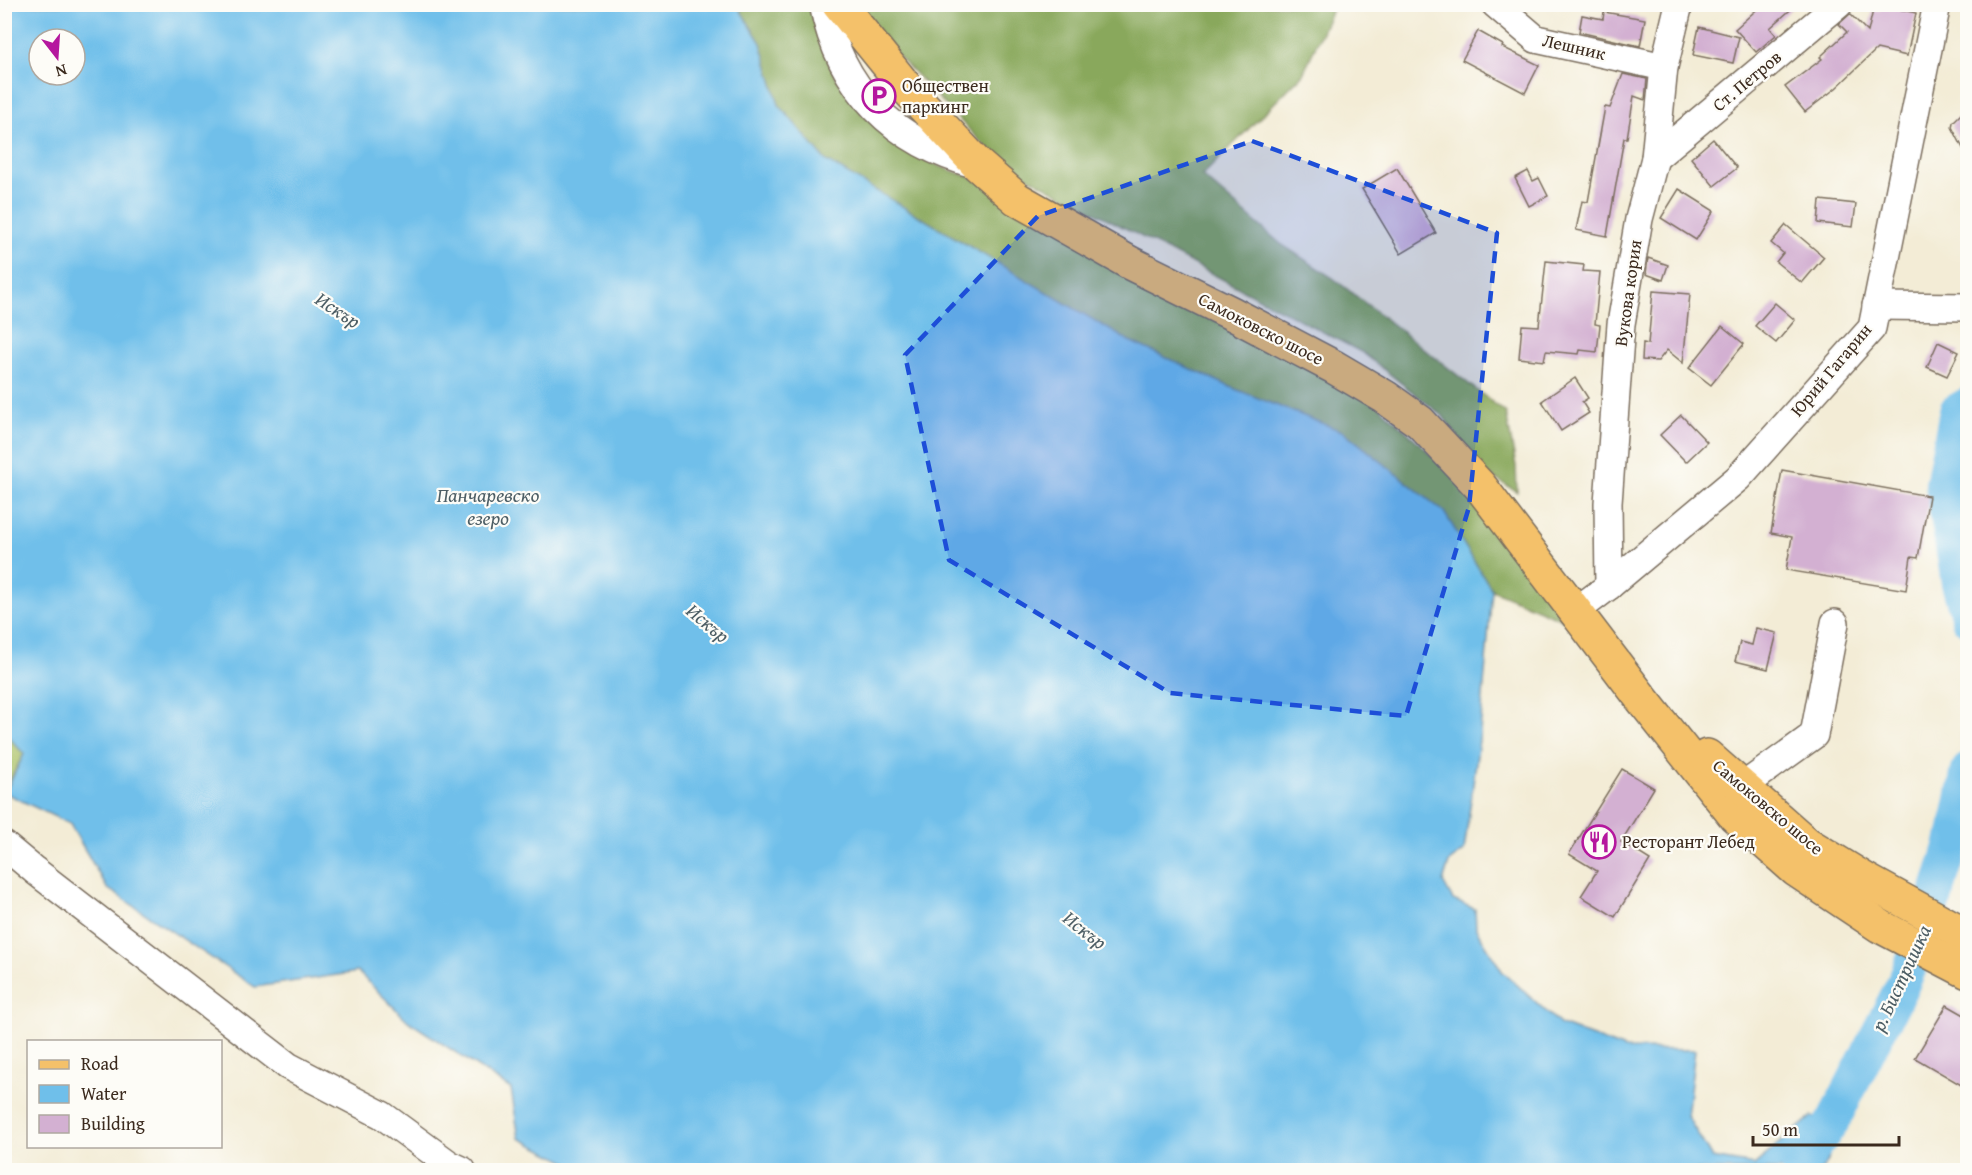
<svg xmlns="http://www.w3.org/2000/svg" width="1972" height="1175" viewBox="0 0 1972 1175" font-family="'Gentium Book Plus',serif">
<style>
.green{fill:#acc267;stroke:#747642;stroke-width:1.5}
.forest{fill:#89a85c;stroke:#62693d;stroke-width:1.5}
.water{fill:#6fbfea;stroke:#557484;stroke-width:1.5;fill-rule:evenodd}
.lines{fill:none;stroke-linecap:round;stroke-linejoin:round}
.river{stroke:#6fbfea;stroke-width:34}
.building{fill:#d3b0d2}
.minor-casing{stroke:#7b6e5e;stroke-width:30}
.major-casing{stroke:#7b6e5e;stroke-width:36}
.minor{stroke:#fff;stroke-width:27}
.major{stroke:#f4c16a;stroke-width:33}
.marked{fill:#1d4ed8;fill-opacity:0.2;stroke:#1d4ed8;stroke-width:4.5;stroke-dasharray:12 8;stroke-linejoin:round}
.labels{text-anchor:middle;stroke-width:4.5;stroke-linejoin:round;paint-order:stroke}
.street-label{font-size:18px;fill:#3b2a1e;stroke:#fdfcf7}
.poi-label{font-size:18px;fill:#3b2a1e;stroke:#fdfcf7;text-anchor:start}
.water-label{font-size:20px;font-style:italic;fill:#4d5e65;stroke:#fdfcf7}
</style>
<rect width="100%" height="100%" fill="#fdfcf7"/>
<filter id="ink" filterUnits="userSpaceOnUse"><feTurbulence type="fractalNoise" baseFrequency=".0167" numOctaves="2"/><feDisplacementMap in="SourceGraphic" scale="12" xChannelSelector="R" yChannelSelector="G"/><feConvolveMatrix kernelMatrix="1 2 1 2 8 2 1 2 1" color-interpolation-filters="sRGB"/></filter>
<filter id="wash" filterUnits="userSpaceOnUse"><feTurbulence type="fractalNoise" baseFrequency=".008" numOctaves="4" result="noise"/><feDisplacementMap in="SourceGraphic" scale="24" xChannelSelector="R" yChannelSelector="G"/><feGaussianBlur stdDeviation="1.35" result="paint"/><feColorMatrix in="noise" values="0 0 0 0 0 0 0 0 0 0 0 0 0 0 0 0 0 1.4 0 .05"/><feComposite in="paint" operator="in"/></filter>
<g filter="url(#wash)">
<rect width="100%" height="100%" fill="#f3ecd6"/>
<polygon class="green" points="5,732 24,754 5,789"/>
<g class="forest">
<path d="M737,5H809C829,94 882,152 971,177L1379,406L1475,495L1563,620L1492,590L1444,512L1344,432L1235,389L1127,340L826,161L779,105L761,43Z"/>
<polygon points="855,5 1334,5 1303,74 1202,176 1281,244 1333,278 1506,413 1516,466 1517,492 1481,470 1443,416 1363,353 1001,163 879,36"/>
</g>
<path class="water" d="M4,5H737L761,43L779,105L826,161L1127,340L1235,389L1344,432L1444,512L1492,590L1480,733L1464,851L1449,862L1443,882L1453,900L1475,909L1476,929L1502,971L1561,1025L1625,1049L1695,1050L1687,1116L1712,1158L1754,1165L1811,1117L1833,1121L1828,1161L1821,1170H582L519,1138L511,1089L408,1021L358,972L255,987L107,888L70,824L5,793L24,754L4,732ZM39,39H75V75H39Z"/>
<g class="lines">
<g class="river">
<polyline points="1968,404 1956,411 1942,485 1958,583 1968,619"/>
<polyline points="1799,1170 1833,1121 1902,986 1925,932 1955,834 1968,770"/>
</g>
</g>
<g id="blocks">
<g class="building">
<polygon points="1763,4 1797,4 1770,28 1776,35 1756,52 1735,29"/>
<polygon points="1880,5 1916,13 1907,56 1877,49 1836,88 1805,112 1785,87 1822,59 1820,57 1847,32 1839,24 1850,14 1868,32 1873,10 1879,11"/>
<polygon points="1604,12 1645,19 1640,46 1579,32 1582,15 1603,19"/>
<polygon points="1699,27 1739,37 1733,63 1693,55"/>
<polygon points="1478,31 1503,45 1502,47 1539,65 1525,93 1462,60"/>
<polygon points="1623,74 1647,79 1645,100 1634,96 1627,138 1624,138 1607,236 1576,230 1582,201 1588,202 1605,107 1610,108"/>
<polygon points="1968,107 1968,158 1952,127 1953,122"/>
<polygon points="1713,139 1737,168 1714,186 1691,158"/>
<polygon points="1397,168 1436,233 1401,254 1362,189"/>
<polygon points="1528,171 1533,181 1539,178 1548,196 1529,206 1515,178"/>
<polygon points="1679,189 1714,211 1696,240 1661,218"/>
<polygon points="1820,200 1856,204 1853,227 1818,223"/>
<polygon points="1786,225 1824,257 1802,283 1776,262 1783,253 1771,243"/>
<polygon points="1648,258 1668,265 1663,280 1646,274"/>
<polygon points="1546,261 1584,265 1583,271 1600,272 1595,324 1600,325 1597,352 1580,350 1579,354 1546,351 1544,361 1519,358 1522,325 1539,326"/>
<polygon points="1653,291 1690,294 1683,363 1667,350 1658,361 1642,360 1643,343 1648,344"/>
<polygon points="1775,303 1795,320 1776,343 1755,326"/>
<polygon points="1722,326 1744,344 1711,385 1689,368"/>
<polygon points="1938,342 1959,352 1947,376 1927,367"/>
<polygon points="1575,378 1588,398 1582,402 1589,413 1561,431 1542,401"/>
<polygon points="1681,415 1707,442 1686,462 1660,435"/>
<polygon points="1782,470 1929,496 1918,558 1911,557 1906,590 1786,570 1792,537 1771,533"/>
<polygon points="1756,628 1777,633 1768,669 1735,661 1740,642 1752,645"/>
<polygon points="1622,769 1654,788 1621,842 1650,860 1615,917 1581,896 1597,871 1569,854"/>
<polygon points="1947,1005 1968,1017 1968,1089 1915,1058"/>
</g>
</g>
</g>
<g filter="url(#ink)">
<use href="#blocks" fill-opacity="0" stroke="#7b6e5e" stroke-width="1.5"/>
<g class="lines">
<g class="minor-casing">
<g id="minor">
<path d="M823,4C840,89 895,144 978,165"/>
<polyline points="1495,4 1536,39 1664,67"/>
<polyline points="1655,158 1839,4"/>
<polyline points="1876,306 1968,307"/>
<polyline points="1609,586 1608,503 1621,324 1639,219 1655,158 1664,67 1679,4"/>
<polyline points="1576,611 1609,586 1738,478 1872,328 1937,4"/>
<polyline points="1742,787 1814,735 1835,623"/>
<polyline points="4,845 34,870 288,1066 382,1115 449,1164 462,1170"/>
</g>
</g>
<g class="major-casing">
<g id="major">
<polyline points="839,4 910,92 978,165 1017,199 1130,263 1233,314 1334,367 1385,397 1420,422 1480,486 1642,699 1735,816 1796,870 1880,926 1968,972"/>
<polyline points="1707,756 1806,843 1866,880 1968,936"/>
</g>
</g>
<use href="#minor" class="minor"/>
<use href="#major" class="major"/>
</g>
</g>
<path class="marked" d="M1252,141L1497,233L1469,507L1406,716L1170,693L949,560L905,355L1038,216Z"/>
<defs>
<g id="parking-ring" transform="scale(1.725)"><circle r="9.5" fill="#fdfcf7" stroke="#b5179e" stroke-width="1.5"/><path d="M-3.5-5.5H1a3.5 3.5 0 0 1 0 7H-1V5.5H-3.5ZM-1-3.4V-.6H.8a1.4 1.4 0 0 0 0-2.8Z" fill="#b5179e"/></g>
<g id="restaurant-ring" transform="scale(1.725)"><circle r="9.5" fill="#fdfcf7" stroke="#b5179e" stroke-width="1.5"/><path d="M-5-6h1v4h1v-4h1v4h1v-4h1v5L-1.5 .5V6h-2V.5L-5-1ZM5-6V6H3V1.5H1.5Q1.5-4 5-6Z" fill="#b5179e"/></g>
</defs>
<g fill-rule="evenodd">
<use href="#parking-ring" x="879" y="96"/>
<use href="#restaurant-ring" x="1599" y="842"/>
</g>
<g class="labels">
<g class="street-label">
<text transform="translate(1574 47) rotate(13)" y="6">Лешник</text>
<text transform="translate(1747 81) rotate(-40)" y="6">Ст. Петров</text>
<text transform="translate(1628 293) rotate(-82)" y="6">Вукова кория</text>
<text transform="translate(1261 329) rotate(27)" y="6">Самоковско шосе</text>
<text transform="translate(1831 370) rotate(-50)" y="6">Юрий Гагарин</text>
<text transform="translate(1768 807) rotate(40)" y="6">Самоковско шосе</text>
</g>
<g class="poi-label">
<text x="902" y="92">Обществен<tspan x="902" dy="21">паркинг</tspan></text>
<text x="1622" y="848">Ресторант Лебед</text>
</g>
<g class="water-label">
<text transform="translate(338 310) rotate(33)" y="7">Искър</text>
<text x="488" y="502">Панчаревско<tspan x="488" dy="23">езеро</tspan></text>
<text transform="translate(708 623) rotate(40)" y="7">Искър</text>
<text transform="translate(1085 930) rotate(38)" y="7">Искър</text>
<text transform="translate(1901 978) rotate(-65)" y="7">р. Бистришка</text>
</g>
</g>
<rect width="1972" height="1175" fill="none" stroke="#fdfcf7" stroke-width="24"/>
<rect x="27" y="1040" width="195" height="108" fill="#fdfcf7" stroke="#afa8a0" stroke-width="1.5"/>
<rect x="39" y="1060" width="30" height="9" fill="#f4c16a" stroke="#afa8a0" stroke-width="1.5"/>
<text x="81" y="1070" font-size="18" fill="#3b2a1e">Road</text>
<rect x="39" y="1085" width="30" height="18" fill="#6fbfea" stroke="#afa8a0" stroke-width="1.5"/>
<text x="81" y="1100" font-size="18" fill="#3b2a1e">Water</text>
<rect x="39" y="1115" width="30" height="18" fill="#d3b0d2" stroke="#afa8a0" stroke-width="1.5"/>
<text x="81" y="1130" font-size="18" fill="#3b2a1e">Building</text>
<g transform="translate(57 57) rotate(163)"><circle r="28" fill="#fdfcf7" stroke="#afa8a0" stroke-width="1.5"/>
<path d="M0-4.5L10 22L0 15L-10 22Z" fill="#b5179e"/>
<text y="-9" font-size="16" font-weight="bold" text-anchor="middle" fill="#3b2a1e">N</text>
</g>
<path d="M1753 1136v9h146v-9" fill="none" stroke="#3b2a1e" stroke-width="3"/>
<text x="1762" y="1136" font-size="18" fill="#3b2a1e" stroke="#fdfcf7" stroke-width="4.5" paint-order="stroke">50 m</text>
</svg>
